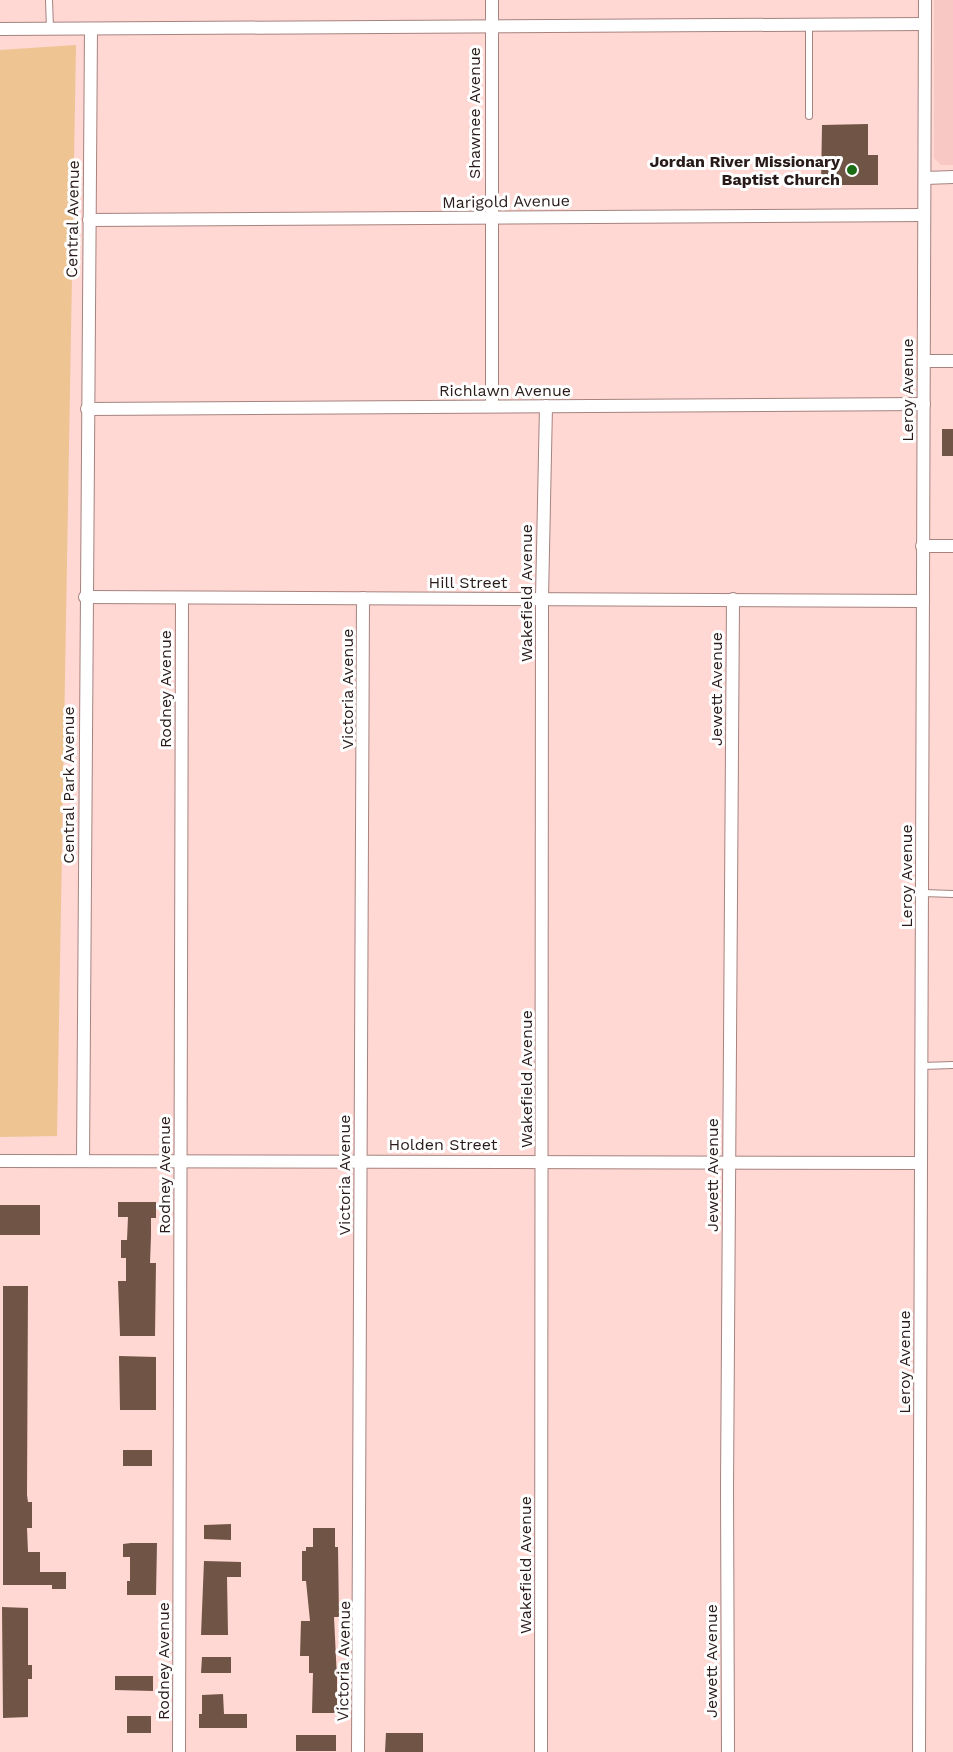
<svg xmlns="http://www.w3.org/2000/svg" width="953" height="1752" viewBox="0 0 953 1752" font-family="'Work Sans',sans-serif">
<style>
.built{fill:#f8c8c4}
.green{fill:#edc492}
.building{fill:#705445}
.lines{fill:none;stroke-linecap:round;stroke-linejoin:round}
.lane-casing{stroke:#a6837f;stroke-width:8}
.street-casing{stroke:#a6837f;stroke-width:14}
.lane{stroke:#fff;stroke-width:6}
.street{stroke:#fff;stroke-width:12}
.poi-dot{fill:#196c13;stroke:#fff;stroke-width:2}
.labels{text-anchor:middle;stroke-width:6;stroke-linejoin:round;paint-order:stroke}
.street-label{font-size:16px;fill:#281b19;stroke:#fff}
.poi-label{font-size:16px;font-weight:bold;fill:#281b19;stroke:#fff;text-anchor:end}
</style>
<rect width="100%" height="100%" fill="#ffd7d3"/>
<polygon class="built" points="934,0 953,0 953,165 941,165 934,158"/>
<polygon class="green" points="76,45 57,1136 0,1137 0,50"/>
<g class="building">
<polygon points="868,124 868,155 878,155 878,185 821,185 822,125"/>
<rect x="942" y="429" width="11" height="27"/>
<polygon points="118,1202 156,1202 156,1218 151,1218 151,1236 150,1263 156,1263 155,1336 120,1336 118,1281 126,1281 126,1258 121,1258 121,1240 127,1240 128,1217 118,1217"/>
<rect x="0" y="1205" width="40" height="30"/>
<polygon points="3,1286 28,1286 27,1495 28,1502 32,1502 32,1528 27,1528 28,1552 40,1552 40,1572 66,1572 66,1589 52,1589 52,1585 3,1585"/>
<polygon points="119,1356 156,1357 156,1410 120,1410"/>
<rect x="123" y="1450" width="29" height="16"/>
<polygon points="231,1524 231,1540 204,1539 204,1525"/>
<polygon points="313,1528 335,1528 335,1547 338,1547 339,1617 334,1617 337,1679 337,1712 334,1713 312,1713 313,1673 309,1673 309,1656 300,1656 301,1621 310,1621 306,1581 302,1581 302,1551 306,1551 306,1547 313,1547"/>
<polygon points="131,1543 157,1543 156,1595 127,1595 127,1581 130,1581 130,1557 123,1557 123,1544"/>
<polygon points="204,1561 241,1562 241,1577 227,1577 228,1635 201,1635"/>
<polygon points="2,1607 28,1608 28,1665 32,1665 32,1679 28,1679 28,1717 3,1718"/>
<polygon points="202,1657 231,1657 231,1673 201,1673"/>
<polygon points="115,1676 153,1676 153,1691 115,1690"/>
<polygon points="223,1694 224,1714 247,1714 247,1728 199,1728 199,1714 202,1714 202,1695"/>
<rect x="127" y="1716" width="24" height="17"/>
<polygon points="386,1733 423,1733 423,1752 385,1752"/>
<rect x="296" y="1735" width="40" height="16"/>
</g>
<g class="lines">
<g class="lane-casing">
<g id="lane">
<polyline points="49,0 50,29"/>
<polyline points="809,26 809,116"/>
<polyline points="923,893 953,894"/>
<polyline points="922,1066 953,1065"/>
</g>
</g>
<g class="street-casing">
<g id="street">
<polyline points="492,0 492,406"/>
<polyline points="0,29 925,24"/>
<polyline points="925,178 953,177"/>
<polyline points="89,220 924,215"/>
<polyline points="924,361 953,361"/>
<polyline points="87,409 924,404"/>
<polyline points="922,546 953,546"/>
<polyline points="85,597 923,601"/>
<polyline points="0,1161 921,1163"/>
<polyline points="83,1161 91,29"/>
<polyline points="179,1752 182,598"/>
<polyline points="358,1752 363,598"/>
<polyline points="541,1752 542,598 546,406"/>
<polyline points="728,1752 727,1487 733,599"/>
<polyline points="919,1752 925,0"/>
</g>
</g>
<use href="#lane" class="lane"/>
<use href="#street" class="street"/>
</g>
<circle class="poi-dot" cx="852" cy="170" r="6"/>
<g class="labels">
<g class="street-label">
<text transform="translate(474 113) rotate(-90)" y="6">Shawnee Avenue</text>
<text transform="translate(506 201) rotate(-1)" y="6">Marigold Avenue</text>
<text transform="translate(72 219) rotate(-89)" y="6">Central Avenue</text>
<text x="505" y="396">Richlawn Avenue</text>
<text transform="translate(907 390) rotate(-90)" y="6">Leroy Avenue</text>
<text x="468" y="588">Hill Street</text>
<text transform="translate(526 593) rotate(-90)" y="6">Wakefield Avenue</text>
<text transform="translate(165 689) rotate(-90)" y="6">Rodney Avenue</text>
<text transform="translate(347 689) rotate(-90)" y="6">Victoria Avenue</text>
<text transform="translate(716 689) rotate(-90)" y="6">Jewett Avenue</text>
<text transform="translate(68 785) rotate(-90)" y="6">Central Park Avenue</text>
<text transform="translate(906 876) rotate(-90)" y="6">Leroy Avenue</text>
<text transform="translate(526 1079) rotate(-90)" y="6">Wakefield Avenue</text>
<text x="443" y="1150">Holden Street</text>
<text transform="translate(164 1175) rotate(-90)" y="6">Rodney Avenue</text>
<text transform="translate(344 1175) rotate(-90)" y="6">Victoria Avenue</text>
<text transform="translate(712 1175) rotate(-90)" y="6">Jewett Avenue</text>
<text transform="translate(904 1362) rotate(-90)" y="6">Leroy Avenue</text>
<text transform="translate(525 1565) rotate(-90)" y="6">Wakefield Avenue</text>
<text transform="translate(163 1661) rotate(-90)" y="6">Rodney Avenue</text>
<text transform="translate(343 1661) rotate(-89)" y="6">Victoria Avenue</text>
<text transform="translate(711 1661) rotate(-90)" y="6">Jewett Avenue</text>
</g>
<g class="poi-label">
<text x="840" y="167">Jordan River Missionary<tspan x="840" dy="18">Baptist Church</tspan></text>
</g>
</g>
</svg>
